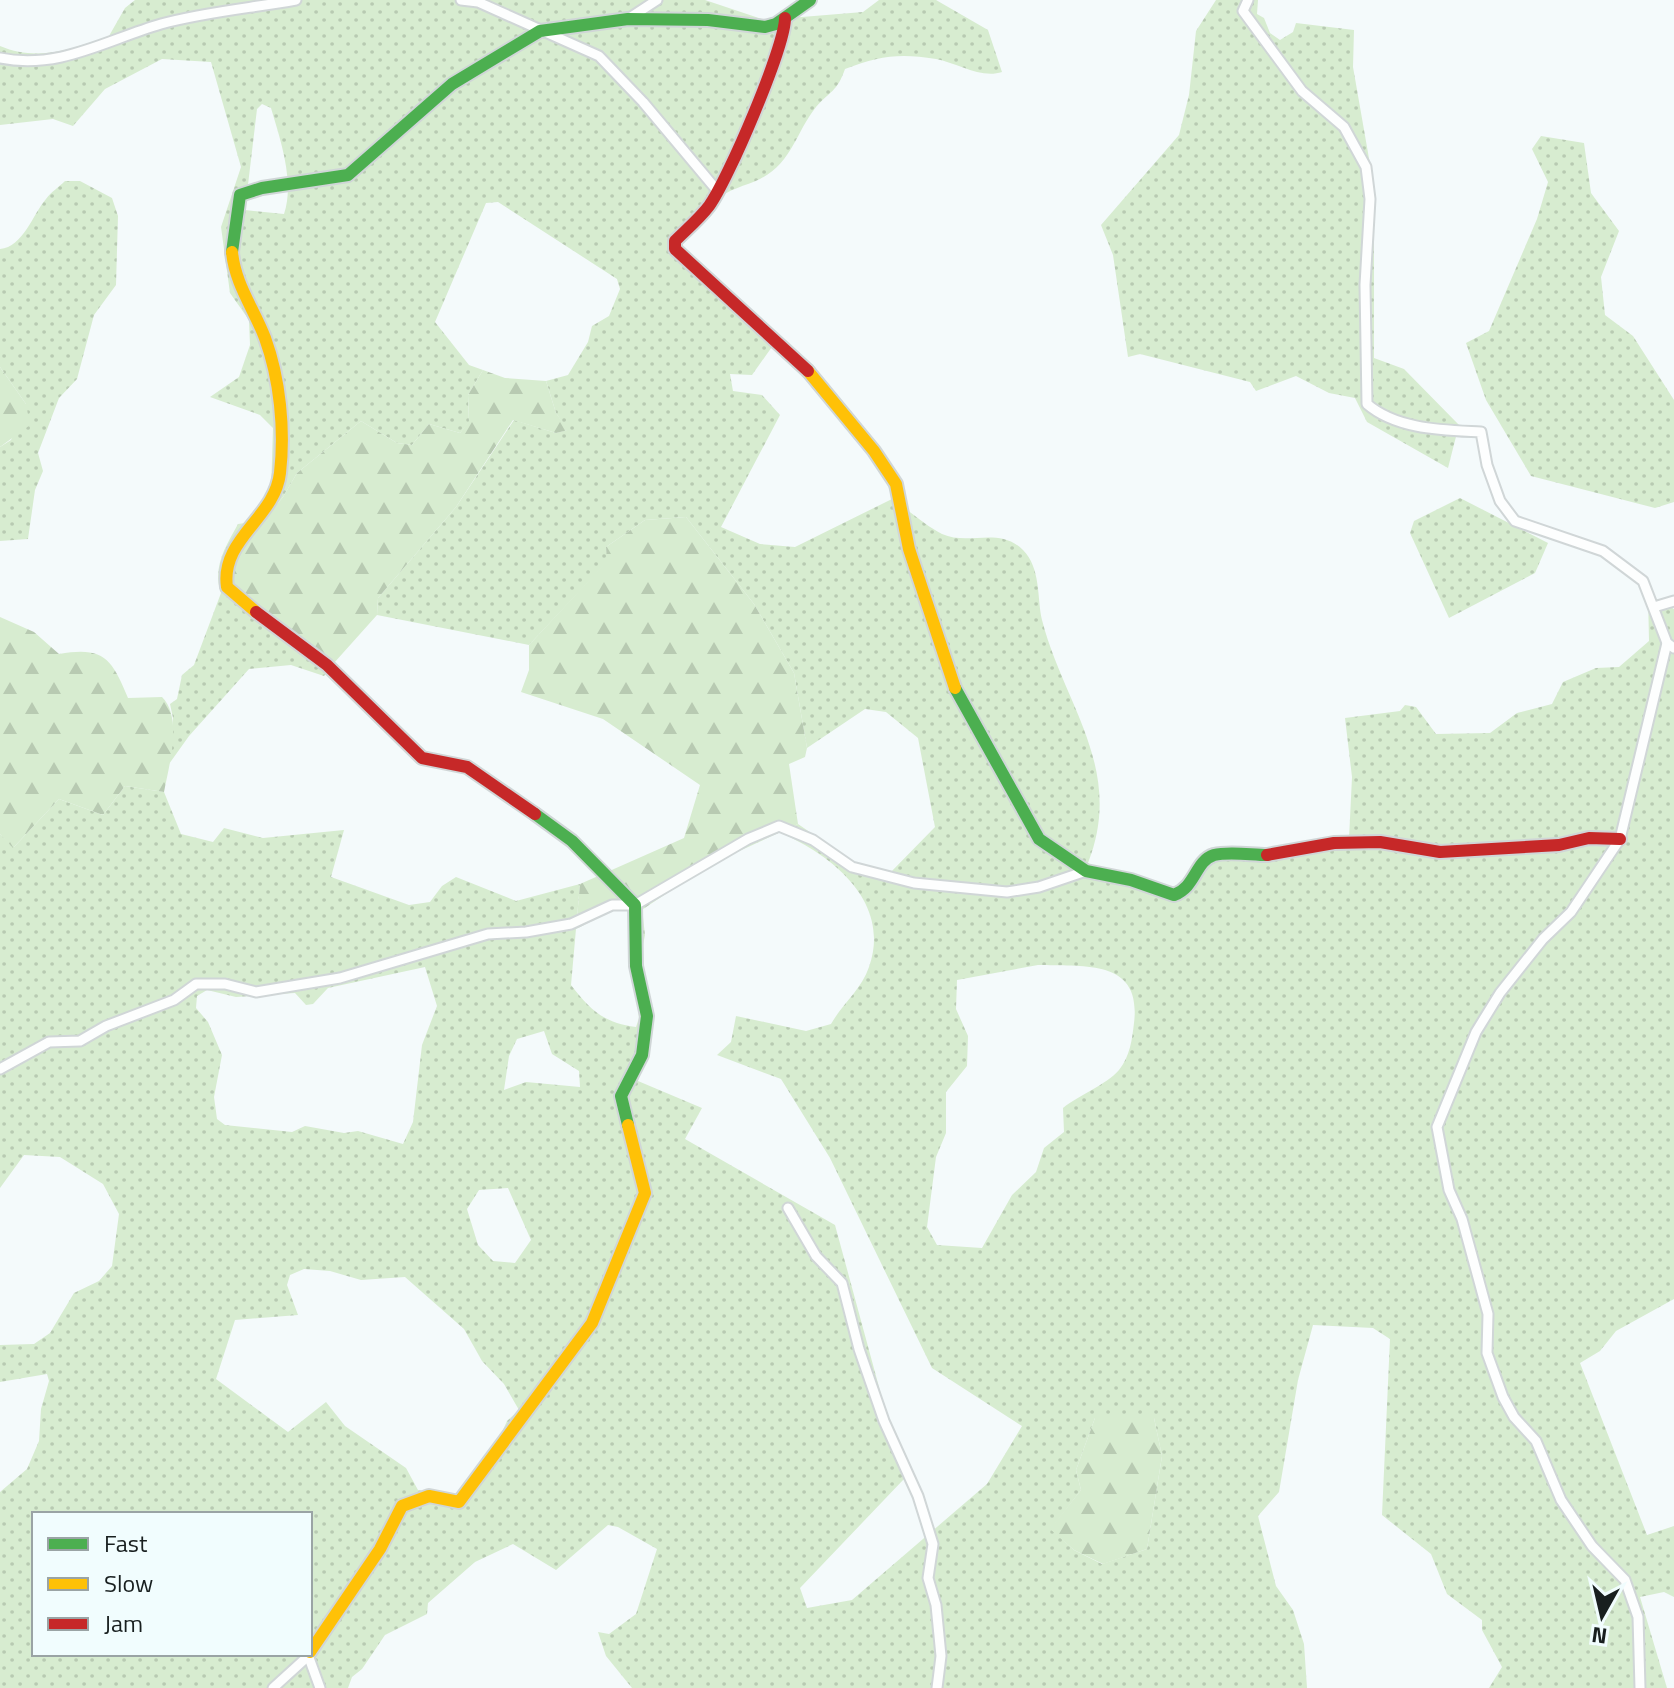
<svg xmlns="http://www.w3.org/2000/svg" width="1674" height="1688" viewBox="0 0 1674 1688" font-family="'Titillium Web',sans-serif">
<style>
.grass{fill:url(#grass-dots);fill-rule:evenodd}
.forest{fill:url(#forest-firs)}
.lines{fill:none;stroke-linecap:round;stroke-linejoin:round}
.street-casing{stroke:#d0d6d7;stroke-width:13}
.fast-casing{stroke:#d0d6d7;stroke-width:16}
.slow-casing{stroke:#d0d6d7;stroke-width:16}
.jam-casing{stroke:#d0d6d7;stroke-width:16}
.street{stroke:#fdfefe;stroke-width:9}
.fast{stroke:#4caf50;stroke-width:12}
.slow{stroke:#ffc107;stroke-width:12}
.jam{stroke:#c62828;stroke-width:12}
</style>
<defs>
<pattern id="grass-dots" width="8" height="8" patternUnits="userSpaceOnUse" patternTransform="scale(2)"><rect width="8" height="8" fill="#d7ecd0"/><path d="M2 2h.1M6 6h.1" fill="none" stroke="#b8cab2" stroke-width="1.8" stroke-linecap="round"/></pattern>
<pattern id="forest-firs" width="22" height="20" patternUnits="userSpaceOnUse" patternTransform="scale(2)"><rect width="22" height="20" fill="#d7ecd0"/><path d="M5 1l3.5 6h-7zM16 11l3.5 6h-7z" fill="#b8cab2"/></pattern>
</defs>
<rect width="100%" height="100%" fill="#f4fafb"/>
<g class="grass">
<path d="M135,0H705L765,20L863,12L879,0H936L988,30L1002,72C981,79 957,63 936,59C899,53 879,56 845,69C837,92 830,91 816,107C796,132 792,163 760,179C746,186 727,189 716,201C704,216 696,231 681,244L683,251L778,335L877,449L899,479L907,510C918,518 930,528 942,534C969,546 999,526 1023,550C1041,568 1037,598 1042,620C1064,705 1125,769 1088,863L1097,869L1171,887L1187,882L1197,860L1207,851L1225,846L1265,851L1349,839L1352,777L1345,718L1400,711L1405,705L1416,707L1436,734L1490,733L1517,713L1552,704L1563,682L1596,668L1619,667L1649,641L1648,594L1674,609V1299L1616,1331L1600,1351L1580,1363L1647,1535L1674,1526V1597L1664,1592L1640,1597L1667,1688H1489L1502,1667L1482,1630V1620L1447,1594L1431,1554L1382,1515L1390,1339L1373,1328L1313,1325L1298,1380L1279,1492L1258,1516L1276,1586L1293,1610L1304,1644L1307,1688H632L606,1656L598,1632L609,1634L636,1614L657,1549L618,1527L608,1525L556,1570L513,1544L475,1562L428,1603L427,1614L385,1635L362,1669L352,1677L348,1688H0V1492L27,1469L39,1441L41,1409L49,1381L47,1374L0,1382V1345L34,1344L50,1333L74,1293L99,1281L112,1266L119,1214L103,1184L60,1157L24,1155L0,1188V834L14,847L59,799L103,815L125,786L164,792L181,834L213,842L224,828L263,838L344,830L331,877L409,905L430,902L442,886L456,877L516,901L580,884L571,985C590,1010 604,1023 636,1027L639,1018L631,956V917L642,908L645,935L641,955L651,1035L638,1081L702,1108L685,1139L835,1225L904,1479L800,1588L807,1608L852,1600L987,1484L1022,1426L932,1368L830,1158L781,1079L717,1055L731,1042L736,1016L806,1031L831,1024C843,1003 861,990 869,967C892,902 832,855 779,832L798,824L852,861L889,874L935,827L918,738L886,712L865,709L807,748L794,673L754,604L686,517L645,520L606,547L608,561L529,645L377,615L378,598L456,507L514,420L556,433L567,430L556,413L546,381L568,375L588,342L592,326L609,316L620,289L617,279L498,202L486,203L435,322L469,365L483,370L468,395L469,422L460,433L429,424L412,445L397,443L361,421L297,473L283,497L244,544L229,580L302,641L334,663L324,676L291,665L249,669L189,736L169,764L173,718L170,704L177,699L182,675L194,665L221,593C212,567 226,546 238,524L245,523L271,492L273,428L260,415L210,397L239,377L250,345L249,320L230,293L221,227L241,167L211,62L162,59L105,89L73,126L53,119L0,125V46C38,62 72,49 109,36L125,8ZM262,104L271,108C280,139 295,181 284,214L245,210L257,109ZM774,344C806,379 885,456 892,499L795,547L760,544L721,527L780,415L762,395L733,391L730,374L752,375ZM1038,965C1084,967 1142,958 1134,1023C1132,1040 1130,1056 1119,1070C1106,1085 1079,1095 1063,1108L1064,1132L1044,1148L1036,1172L1012,1195L982,1248L937,1245L927,1227L936,1157L946,1133V1092L967,1066L968,1036L956,1009L957,980ZM425,967L437,1006L422,1045L413,1122L403,1144L358,1131L344,1133L305,1126L292,1132L225,1125L217,1119L214,1097L222,1055L208,1022L196,1008L197,996L207,990L236,997L295,993L306,1005L313,1004L328,988ZM544,1031L552,1054L579,1071L580,1087L526,1082L504,1090L509,1056L517,1039ZM508,1188L531,1240L515,1263L493,1261L478,1245L467,1209L479,1190ZM304,1269L330,1271L361,1280L405,1277L464,1329L482,1361L504,1384L519,1410L507,1421L495,1448L455,1497L418,1490L406,1468L345,1426L326,1402L288,1432L216,1379L235,1320L298,1315L287,1285L290,1275ZM1095,1418H1154L1162,1456L1147,1549L1102,1564L1074,1550L1051,1529L1081,1490L1076,1470ZM34,1514H310V1654H34Z"/>
<polygon points="1216,0 1258,0 1257,14 1264,18 1270,33 1280,40 1293,32 1296,23 1354,30 1353,67 1374,187 1374,358 1404,369 1459,425 1448,468 1367,422 1355,398 1329,393 1296,376 1256,391 1250,382 1140,354 1128,357 1113,255 1101,225 1179,135 1189,95 1196,31"/>
<polygon points="1541,136 1584,143 1591,193 1619,231 1601,277 1605,315 1633,336 1674,400 1674,502 1655,508 1531,476 1486,400 1466,343 1489,331 1537,219 1548,182 1532,149"/>
<path d="M65,181H80L112,198L118,216L116,285L94,315L77,379L59,398L38,453L43,471L35,490L28,539L0,541V447L11,440L26,404L0,367V249C23,247 33,214 46,199C51,192 59,187 65,181Z"/>
<polygon points="1460,498 1548,543 1535,573 1449,618 1410,533 1414,521"/>
</g>
<g class="forest">
<polygon points="0,367 26,404 30,425 0,447"/>
<polygon points="483,370 505,378 546,381 556,413 568,430 556,433 513,420 456,507 378,598 377,615 334,663 302,641 229,580 244,544 283,497 297,473 361,421 397,443 412,445 429,424 460,433 469,421 468,395"/>
<polygon points="686,517 754,604 794,673 807,748 805,757 789,764 798,824 711,864 631,917 626,909 615,909 576,929 580,884 684,838 700,785 603,719 521,692 529,670 529,645 607,561 606,547 645,520"/>
<path d="M0,617L34,632L59,654C104,646 112,659 128,698L162,697C183,718 169,765 164,792L125,786L103,815L59,799L13,848L0,834Z"/>
<polygon points="1095,1418 1154,1418 1162,1456 1147,1549 1103,1564 1074,1550 1050,1529 1081,1490 1076,1470"/>
</g>
<g class="lines">
<g class="street-casing">
<g id="street">
<polyline points="461,0 478,2 599,56 643,102 715,188"/>
<path d="M1248,0L1243,11L1302,91L1344,127L1366,167L1370,199L1365,285L1367,404C1397,430 1445,430 1481,432L1487,465L1500,501L1515,521L1603,551L1643,581L1667,643L1674,648"/>
<polyline points="628,19 657,0"/>
<path d="M0,58C59,70 106,40 161,24C204,12 252,8 296,0"/>
<polyline points="1654,607 1674,601"/>
<polyline points="0,1069 49,1042 80,1041 106,1026 174,1000 196,984 225,984 256,992 340,978 488,934 526,932 571,924 612,905 635,905 748,839 779,826 813,840 852,867 914,883 1007,892 1039,887 1086,871"/>
<polyline points="788,1208 816,1256 842,1283 859,1349 884,1421 918,1496 933,1544 928,1578 936,1605 941,1656 937,1688"/>
<polyline points="308,1655 320,1688"/>
<polyline points="273,1688 306,1658"/>
<polyline points="1640,1688 1638,1617 1625,1580 1592,1546 1561,1500 1536,1441 1514,1417 1503,1397 1487,1353 1488,1314 1462,1219 1449,1190 1437,1127 1476,1032 1500,993 1543,939 1571,912 1620,839 1667,643"/>
</g>
</g>
<g class="fast-casing">
<g id="fast">
<polyline points="232,252 240,195 262,188 348,175 452,84 540,31 628,19 708,20 765,27 776,24 810,0"/>
<path d="M955,688L1039,839L1086,871L1131,880L1174,895C1196,887 1195,861 1214,855C1229,851 1252,855 1267,855"/>
<polyline points="535,814 572,841 635,905 636,966 647,1016 642,1055 621,1096 628,1125"/>
</g>
</g>
<g class="slow-casing">
<g id="slow">
<path d="M232,252C235,284 254,309 265,338C280,379 285,430 280,473C275,518 220,539 227,587L256,612"/>
<polyline points="808,371 874,451 896,484 909,549 955,688"/>
<polyline points="310,1652 380,1549 402,1506 429,1496 459,1502 592,1323 645,1193 628,1125"/>
</g>
</g>
<g class="jam-casing">
<g id="jam">
<path d="M785,18C785,47 728,180 709,206C700,218 686,230 675,241V249L808,371"/>
<polyline points="256,612 327,665 422,758 467,767 535,814"/>
<polyline points="1267,855 1334,843 1380,842 1440,852 1559,845 1589,838 1620,839"/>
</g>
</g>
<use href="#street" class="street"/>
<use href="#fast" class="fast"/>
<use href="#slow" class="slow"/>
<use href="#jam" class="jam"/>
</g>
<rect x="32" y="1512" width="280" height="144" fill="#f1fdfe" stroke="#9aa4a5" stroke-width="2"/>
<rect x="48" y="1538" width="40" height="12" fill="#4caf50" stroke="#9aa4a5" stroke-width="2"/>
<text x="104" y="1552" font-size="24" fill="#181f1f">Fast</text>
<rect x="48" y="1578" width="40" height="12" fill="#ffc107" stroke="#9aa4a5" stroke-width="2"/>
<text x="104" y="1592" font-size="24" fill="#181f1f">Slow</text>
<rect x="48" y="1618" width="40" height="12" fill="#c62828" stroke="#9aa4a5" stroke-width="2"/>
<text x="104" y="1632" font-size="24" fill="#181f1f">Jam</text>
<g transform="translate(1602 1616) rotate(188)" stroke="#f1fdfe" stroke-width="6" paint-order="stroke">
<path d="M0-6L14 30L0 20L-14 30Z" fill="#181f1f"/>
<text y="-12" font-size="22" font-weight="bold" text-anchor="middle" fill="#181f1f">N</text>
</g>
</svg>
